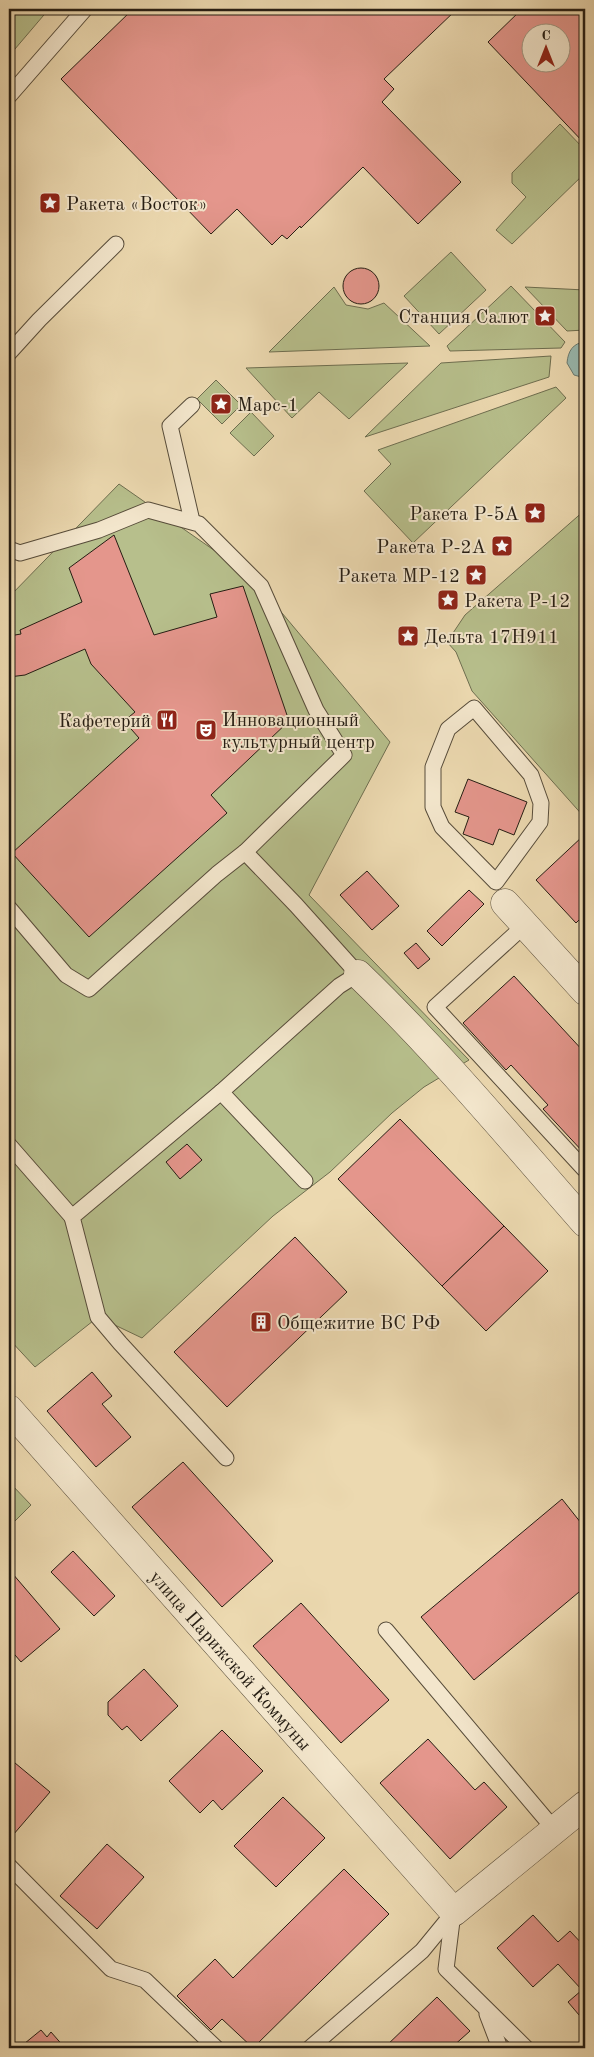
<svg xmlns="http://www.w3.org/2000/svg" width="594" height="2057" viewBox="0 0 594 2057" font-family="'Old Standard TT',serif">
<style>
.green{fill:#b7bf8c;stroke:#6e6e50}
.water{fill:#99b9b0;stroke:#6b7b71}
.building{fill:#e4968c;stroke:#251d13;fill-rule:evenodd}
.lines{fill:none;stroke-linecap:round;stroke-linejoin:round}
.service-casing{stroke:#574c3a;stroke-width:17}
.minor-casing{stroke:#574c3a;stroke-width:29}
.service{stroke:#f3e6cc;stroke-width:15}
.minor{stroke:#f3e6cc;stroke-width:28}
.labels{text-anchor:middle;stroke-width:4;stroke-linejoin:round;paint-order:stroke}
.poi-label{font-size:19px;fill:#251d13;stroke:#f3e6cc;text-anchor:start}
.street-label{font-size:19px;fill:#251d13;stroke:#f3e6cc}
</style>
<rect width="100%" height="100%" fill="#ecd9b0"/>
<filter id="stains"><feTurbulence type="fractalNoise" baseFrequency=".004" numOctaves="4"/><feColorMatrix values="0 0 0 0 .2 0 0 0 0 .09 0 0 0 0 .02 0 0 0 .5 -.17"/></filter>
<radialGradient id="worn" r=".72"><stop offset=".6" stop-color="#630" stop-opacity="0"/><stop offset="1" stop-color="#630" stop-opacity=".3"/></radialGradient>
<g class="green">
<polygon points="9,9 49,9 9,56"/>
<polygon points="560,124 585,150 585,173 512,244 496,230 526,197 512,183 512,173"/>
<polygon points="451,252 486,290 439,334 404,296"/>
<polygon points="511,286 565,342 561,348 450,351 447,346"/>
<polygon points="334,287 346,305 368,309 384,303 430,346 269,352"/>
<polygon points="525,287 585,290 585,330 567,331"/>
<polygon points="551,356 549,377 365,437 441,363"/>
<polygon points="408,363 349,419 319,392 292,418 246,368"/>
<polygon points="216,380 241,405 222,424 197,399"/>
<polygon points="556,387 566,398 413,543 364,491 391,464 378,450"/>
<polygon points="251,412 274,436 254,456 230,433"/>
<polygon points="119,484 251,576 390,742 309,895 469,1060 424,1087 392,1113 330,1172 273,1216 142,1338 98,1317 35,1367 9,1339 9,597"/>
<polygon points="585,510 585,818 472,691 456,652 447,642 465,615"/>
<polygon points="11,1484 31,1505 9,1527 9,1486"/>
</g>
<path class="water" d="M585,342V378L574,375L567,363C568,351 573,343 585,342Z"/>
<g class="building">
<polygon points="133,9 457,9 384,79 394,89 382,102 461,182 418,224 363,167 301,228 300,226 287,239 282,235 272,245 237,209 211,234 61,79"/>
<path d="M522,9H585V144L488,42ZM532,32H562V62H532Z"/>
<circle cx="361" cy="286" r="18"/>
<polygon points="114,535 154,635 217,617 210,594 243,586 289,721 211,795 227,813 89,937 12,853 139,738 124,721 135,712 91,664 85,649 25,675 9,677 9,636 21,634 20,630 82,602 69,568"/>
<polygon points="468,779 527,802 514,835 499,829 493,845 463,834 469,817 455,812"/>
<polygon points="583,836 585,839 585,914 576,923 536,880"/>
<polygon points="367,871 399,906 372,930 340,895"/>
<polygon points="469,890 484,904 442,946 427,931"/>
<polygon points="416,943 430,959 418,969 404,953"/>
<polygon points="514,976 585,1053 585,1152 584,1153 543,1109 548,1105 511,1065 506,1070 463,1023"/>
<polygon points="400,1119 504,1226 442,1286 338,1179"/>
<polygon points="187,1144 202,1160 180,1179 166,1162"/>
<polygon points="504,1226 548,1271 486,1331 442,1286"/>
<polygon points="295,1237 347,1292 227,1407 174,1352"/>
<polygon points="92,1372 112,1396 102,1404 131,1437 96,1467 47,1411"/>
<polygon points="183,1462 273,1561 222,1607 132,1507"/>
<polygon points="562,1499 585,1528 585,1587 474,1680 421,1617"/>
<polygon points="73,1551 115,1596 94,1616 51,1572"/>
<polygon points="12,1573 60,1629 21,1662 9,1648 9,1576"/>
<polygon points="301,1603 389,1700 341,1743 253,1646"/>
<polygon points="144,1669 178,1706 141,1741 127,1726 122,1730 108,1715 108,1702"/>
<polygon points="222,1730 263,1771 222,1810 213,1800 200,1813 169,1781"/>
<polygon points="428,1739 475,1790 484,1782 507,1807 450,1859 380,1783"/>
<polygon points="9,1758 50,1792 13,1835 9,1831"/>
<polygon points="283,1797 325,1838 276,1887 234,1846"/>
<polygon points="107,1844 144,1877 97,1929 60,1896"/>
<polygon points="344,1869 389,1914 253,2048 222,2019 211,2030 177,1996 215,1959 233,1978"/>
<polygon points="533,1915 558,1942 570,1931 585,1947 585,2022 568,2002 582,1990 558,1964 533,1987 497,1948"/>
<polygon points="437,1997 470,2031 451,2048 384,2048"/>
<polygon points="41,2030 47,2037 51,2032 65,2048 19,2048"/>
</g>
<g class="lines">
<g class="service-casing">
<g id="service">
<polyline points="9,96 85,9"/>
<polyline points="9,353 39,320 116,244"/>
<polyline points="192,405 170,426 192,521"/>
<polyline points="9,549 20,553 99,530 148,510 199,524 261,586 316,710 344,755 245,852 217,874 89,989 66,975 9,908"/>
<polygon points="474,708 531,775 541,803 540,822 496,882 442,827 433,807 433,767 448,729"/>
<polyline points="245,852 296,905 358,974 339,986 221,1092 305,1181"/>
<polyline points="525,925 435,1007 584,1169 585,1168"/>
<polyline points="221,1092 72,1217 98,1317 120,1343 226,1458"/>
<polyline points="9,1145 72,1217"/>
<polyline points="386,1630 554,1829"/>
<polyline points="9,1866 111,1969 145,1980 216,2048"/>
<polyline points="453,1913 446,1969 526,2048"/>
<polyline points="487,2014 500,2048"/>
<polyline points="310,2048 422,1951 454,1912"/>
</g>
</g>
<g class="minor-casing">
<g id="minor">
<polyline points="505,903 585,991"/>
<path d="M358,974C439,1052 511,1139 585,1223"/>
<path id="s1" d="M9,1409L454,1912L585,1805"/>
</g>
</g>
<use href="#service" class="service"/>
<use href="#minor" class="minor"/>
</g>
<defs>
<g id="sight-square" transform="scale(1.125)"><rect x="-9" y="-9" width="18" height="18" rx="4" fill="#8f2418" stroke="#f3e6cc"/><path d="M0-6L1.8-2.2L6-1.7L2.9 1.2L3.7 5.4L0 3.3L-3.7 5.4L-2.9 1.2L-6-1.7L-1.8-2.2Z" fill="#fff"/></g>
<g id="restaurant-square" transform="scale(1.125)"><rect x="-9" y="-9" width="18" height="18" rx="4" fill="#8f2418" stroke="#f3e6cc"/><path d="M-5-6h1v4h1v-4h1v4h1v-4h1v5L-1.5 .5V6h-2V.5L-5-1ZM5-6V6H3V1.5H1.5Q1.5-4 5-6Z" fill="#fff"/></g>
<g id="theatre-square" transform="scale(1.125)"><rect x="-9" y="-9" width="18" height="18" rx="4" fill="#8f2418" stroke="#f3e6cc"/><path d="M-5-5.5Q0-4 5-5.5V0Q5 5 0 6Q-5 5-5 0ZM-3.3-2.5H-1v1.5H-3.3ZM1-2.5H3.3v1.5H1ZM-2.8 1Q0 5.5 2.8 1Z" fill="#fff"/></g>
<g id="building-square" transform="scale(1.125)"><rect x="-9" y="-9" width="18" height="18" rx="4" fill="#8f2418" stroke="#f3e6cc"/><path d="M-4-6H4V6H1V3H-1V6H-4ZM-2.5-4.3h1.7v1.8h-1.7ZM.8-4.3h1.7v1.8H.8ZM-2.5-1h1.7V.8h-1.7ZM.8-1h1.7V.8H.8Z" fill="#fff"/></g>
</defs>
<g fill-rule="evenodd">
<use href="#sight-square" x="50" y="203"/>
<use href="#sight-square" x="545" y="316"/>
<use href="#sight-square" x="221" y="404"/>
<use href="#sight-square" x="535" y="513"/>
<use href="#sight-square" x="502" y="546"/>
<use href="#sight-square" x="476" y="575"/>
<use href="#sight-square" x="448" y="600"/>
<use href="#sight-square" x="408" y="636"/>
<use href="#restaurant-square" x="167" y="720"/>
<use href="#theatre-square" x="206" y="730"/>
<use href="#building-square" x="261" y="1322"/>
</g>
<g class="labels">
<g class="poi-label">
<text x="66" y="210">Ракета «Восток»</text>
<text x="529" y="323" text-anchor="end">Станция Салют</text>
<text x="237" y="411">Марс-1</text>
<text x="519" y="520" text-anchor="end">Ракета Р-5А</text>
<text x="486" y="553" text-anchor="end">Ракета Р-2А</text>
<text x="460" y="582" text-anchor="end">Ракета МР-12</text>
<text x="464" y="607">Ракета Р-12</text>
<text x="424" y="643">Дельта 17Н911</text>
<text x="222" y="726">Инновационный<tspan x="222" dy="22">культурный центр</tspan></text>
<text x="151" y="727" text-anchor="end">Кафетерий</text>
<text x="277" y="1329">Общежитие ВС РФ</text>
</g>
<g class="street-label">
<text dy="7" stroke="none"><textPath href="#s1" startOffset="335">улица Парижской Коммуны</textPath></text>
</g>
</g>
<rect width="594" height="2057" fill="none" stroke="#ecd9b0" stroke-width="30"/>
<rect x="10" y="10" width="574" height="2037" fill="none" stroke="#251d13" stroke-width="2.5"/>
<rect x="15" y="15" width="564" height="2027" fill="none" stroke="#251d13"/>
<g transform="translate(546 48)"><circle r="24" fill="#f3e6cc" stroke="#a19682"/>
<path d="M0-4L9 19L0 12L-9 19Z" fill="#8f2418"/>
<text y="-8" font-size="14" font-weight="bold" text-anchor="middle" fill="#251d13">С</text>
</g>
<rect width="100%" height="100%" filter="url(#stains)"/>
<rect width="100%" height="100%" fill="url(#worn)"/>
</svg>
